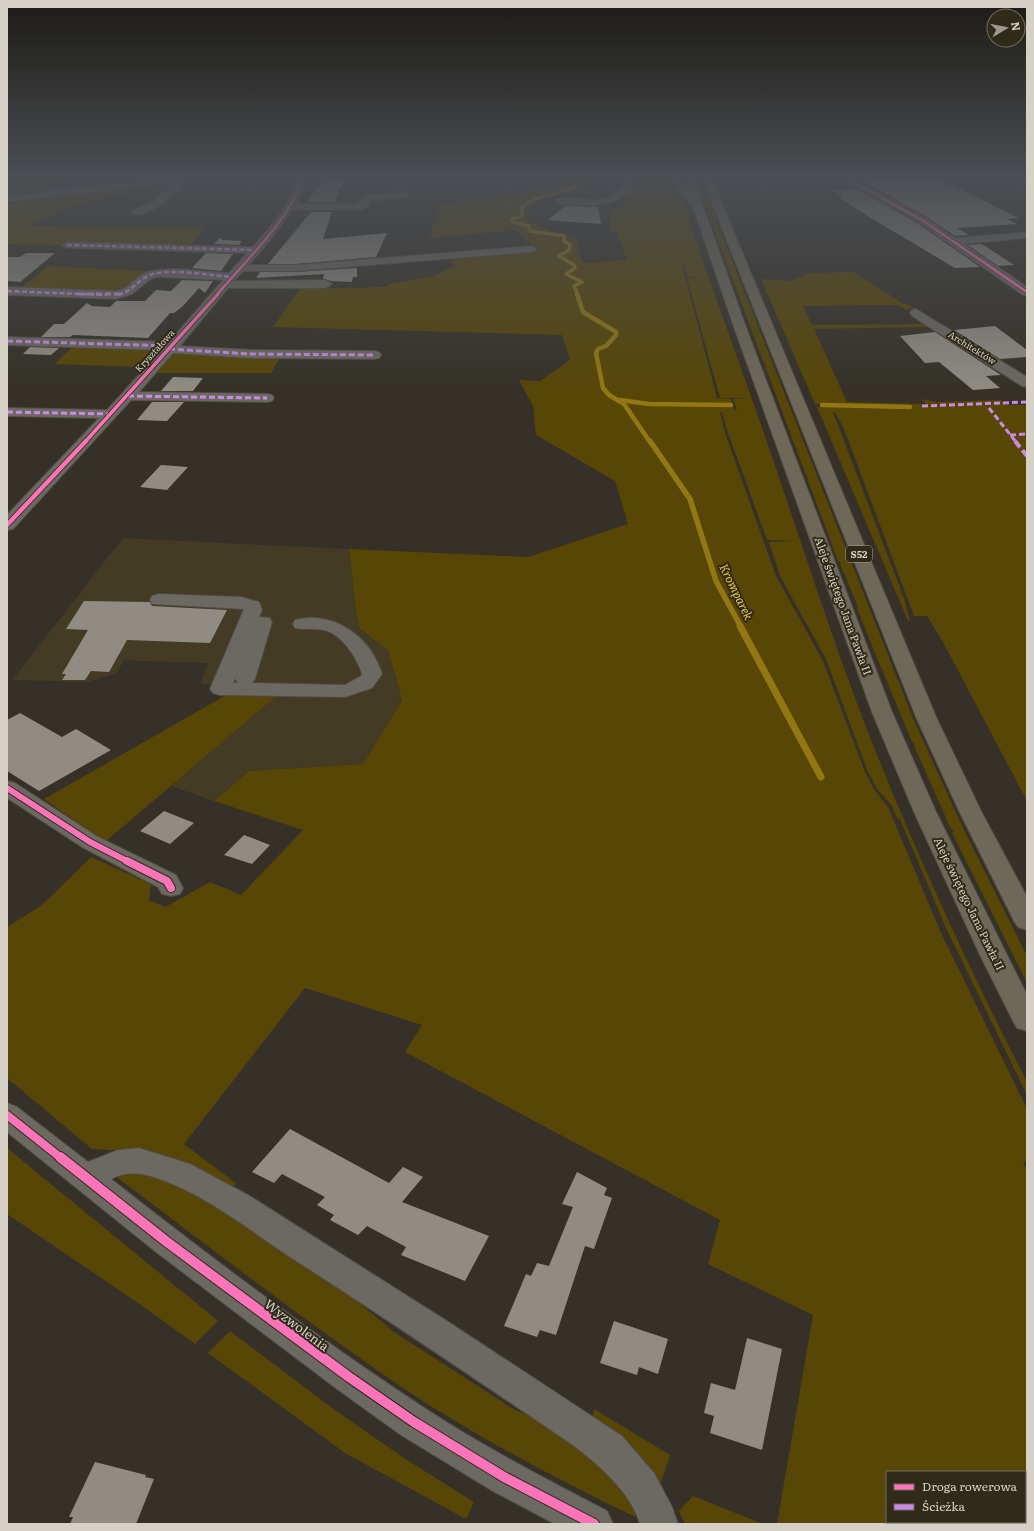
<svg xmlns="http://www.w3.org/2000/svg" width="1034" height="1531" viewBox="0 0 1034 1531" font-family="Literata,serif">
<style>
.built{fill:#433b24}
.green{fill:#574606;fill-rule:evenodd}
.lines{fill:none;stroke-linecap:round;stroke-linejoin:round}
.stream-far3{stroke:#927713;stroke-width:3.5}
.stream-far2{stroke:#927713;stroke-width:4.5}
.stream-far1{stroke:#927713;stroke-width:5.5}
.stream{stroke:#927713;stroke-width:7}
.building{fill:#908c84}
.minor-casing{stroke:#504d45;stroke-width:2}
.major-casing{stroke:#504d45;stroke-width:2}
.highway-casing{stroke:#504d45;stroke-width:2}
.minor{fill:#6c6962;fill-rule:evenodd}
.major{fill:#6c685c;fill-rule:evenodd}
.highway{fill:#6e6858;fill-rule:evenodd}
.quiet-far2{stroke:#ca8be6;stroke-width:2.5;stroke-dasharray:5 2.5;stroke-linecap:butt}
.quiet-far1{stroke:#ca8be6;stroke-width:3;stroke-dasharray:6 3;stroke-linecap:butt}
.quiet{stroke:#ca8be6;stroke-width:4;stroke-dasharray:8 4;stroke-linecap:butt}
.cycleway-far5-casing{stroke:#302a18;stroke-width:4}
.cycleway-far4-casing{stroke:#302a18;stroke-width:5}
.cycleway-far3-casing{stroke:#302a18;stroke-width:6}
.cycleway-far2-casing{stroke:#302a18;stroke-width:8}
.cycleway-far1-casing{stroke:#302a18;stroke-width:10}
.cycleway-casing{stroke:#302a18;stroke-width:12}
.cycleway-far5{stroke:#fb73b8;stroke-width:3}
.cycleway-far4{stroke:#fb73b8;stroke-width:3.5}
.cycleway-far3{stroke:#fb73b8;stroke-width:4.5}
.cycleway-far2{stroke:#fb73b8;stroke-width:6}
.cycleway-far1{stroke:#fb73b8;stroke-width:8}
.cycleway{stroke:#fb73b8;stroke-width:10}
.labels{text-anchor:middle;stroke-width:4;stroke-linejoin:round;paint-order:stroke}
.far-street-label{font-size:9px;fill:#d5d1c6;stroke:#302a18}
.shield{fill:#302a18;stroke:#a49f92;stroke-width:1}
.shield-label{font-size:10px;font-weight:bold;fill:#d5d1c6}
.street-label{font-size:11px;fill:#d5d1c6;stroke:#302a18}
.water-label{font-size:12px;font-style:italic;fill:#eec745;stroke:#302a18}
.near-street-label{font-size:13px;fill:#d5d1c6;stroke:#302a18}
</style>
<rect width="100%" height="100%" fill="#353128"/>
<g class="built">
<polygon points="374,178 468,178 466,181 372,181"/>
<polygon points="123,538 349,549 356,612 360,629 388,650 402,700 363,764 249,771 214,801 171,786 279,694 335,689 200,684 208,663 140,661 124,660 117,673 88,682 12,680"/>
</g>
<g class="green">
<polygon points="7,178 86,178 7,188"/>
<path d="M468,178H584C582,181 580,186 577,188C561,198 527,193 527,220L543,228L575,238L583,263L627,260L617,231H609L611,209H623C624,193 627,185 645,185L640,178H663L675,192L670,193L668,195H674L677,198H682C704,268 730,336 754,405C793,515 827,626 869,735C916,853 969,969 1027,1082V1095L946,928L900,819L897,818L892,806L878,790L868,772L826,659L780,576L769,542L795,541L767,540L727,430L722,412H720L724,430L776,576L823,661L865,772L875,791L888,807L941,933L1027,1109V1161H1023L1027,1171V1524H777L813,1315L708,1264L720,1220L405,1052L422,1025L305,988L184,1144L237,1184L226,1188L144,1152L92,1149L7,1078V927L42,905L91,857L151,884L149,900L165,907L210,882L241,895L303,830L214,801L249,771L363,764L402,700L388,650L360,629L356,612L349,549L528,557L628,524L615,481L536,435L533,406L519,380L540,381L570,360L562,335L273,327L300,289L386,287L389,284L434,276L454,266L450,257L537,250L515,230L430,238L439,205L521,194L566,181H466ZM684,262L687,277L704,278H687L720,398H747L733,399L737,410L734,409L731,399L717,398L683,269ZM887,1472H1025V1522H887Z"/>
<polygon points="699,178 704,178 711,207 721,233 913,718 963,828 1027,956 1027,983 952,833 954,831 950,827 914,746 915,744 912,742 883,672 884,671 881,668 857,608 858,607 840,564 841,563 838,561 827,531 714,230 704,201"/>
<polygon points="170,183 172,185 168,184 82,203 28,226 204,228 190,247 243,248 251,247 260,238 251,247 240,249 81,245 72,241 58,245 7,244 7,204"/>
<polygon points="48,266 227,275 159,273 126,292 18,290"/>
<polygon points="853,272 904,304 908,304 925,314 913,308 906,310 899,305 803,306 812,325 920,324 925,321 939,330 926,327 814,329 847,402 926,404 922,399 936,402 1001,400 1006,405 1027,405 1027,801 943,642 927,616 914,616 844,429 835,412 833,412 904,598 910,621 908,621 817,407 831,407 831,404 815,404 761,279 790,281 810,273"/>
<polygon points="75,345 164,349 128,388 124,389 144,367 54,364"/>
<polygon points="172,351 281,356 271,373 158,373 153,375"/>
<polygon points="279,694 105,842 44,799 226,695"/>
<polygon points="7,1148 218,1321 195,1344 144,1307 7,1214"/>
<path d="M121,1167L171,1175L338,1285L394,1332L515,1410L554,1423L583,1439L637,1505L635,1517C556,1479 479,1438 406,1390C305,1322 209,1246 111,1173Z"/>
<polygon points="230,1331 332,1408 407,1460 474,1502 466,1519 345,1453 208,1353"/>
<polygon points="594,1409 670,1455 660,1485 592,1420"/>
<polygon points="693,1496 763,1524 685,1524 679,1511"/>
</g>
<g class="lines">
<path class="stream-far3" d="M578,295L574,286L582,282L566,274L575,268L574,265L559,256L569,250L570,245L564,241V236L530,231L529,226L513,222L512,219L522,216V207C541,190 568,199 582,178"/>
<g class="stream-far2">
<polyline points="577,294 583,312 616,332 616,335 606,346 598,349 596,353 603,388 609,395 624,404 650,442"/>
<polyline points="620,400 649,404 731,405"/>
<polyline points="822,405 910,407"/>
</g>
<polyline class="stream-far1" points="650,441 690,499 716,581 741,627"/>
<polyline class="stream" points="740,626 821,777"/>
</g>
<g class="building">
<polygon points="324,178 347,179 339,189 335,202 307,202"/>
<polygon points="857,178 938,178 1019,218 1007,219 1017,224 957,228 969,235 955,236 927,217"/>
<polygon points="857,189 917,223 980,267 955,268 866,215 838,197 843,197 833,191"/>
<polygon points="565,206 598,207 601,224 548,220"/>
<polygon points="311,212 332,212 323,239 387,233 376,257 296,264 268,264"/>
<polygon points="220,238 223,240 242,241 239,245 214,244"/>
<polygon points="982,244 1014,265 998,266 968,245"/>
<polygon points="26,253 55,253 20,282 7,281 7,257 20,257"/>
<polygon points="206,253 233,254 221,271 192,268"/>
<polygon points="357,268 357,277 353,277 352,282 331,281 323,279 324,274 256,278 260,272 296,272"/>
<polygon points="182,280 213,281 205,293 199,288 183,306 174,313 170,313 148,338 73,335 70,337 41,337 54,324 64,324 87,303 92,306 110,307 116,301 145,301 156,290 171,291"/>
<polygon points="995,326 1027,350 1027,357 1000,359 954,330"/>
<polygon points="935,332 1001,375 986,376 1000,388 973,390 939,362 925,363 900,336"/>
<polygon points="30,347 59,348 51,355 23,354"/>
<polygon points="173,377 203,378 193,391 161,391"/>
<polygon points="152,402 184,402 167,421 137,420"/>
<polygon points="161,465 188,467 167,490 140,487"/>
<polygon points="84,601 150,602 152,606 227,610 210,643 127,640 109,672 91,671 85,680 62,680 66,674 62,674 88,630 66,629"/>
<polygon points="20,713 62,737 76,729 111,750 39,791 7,771 7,720"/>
<polygon points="164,811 194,823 170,844 140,831"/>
<polygon points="244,835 270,845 252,864 224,855"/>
<polygon points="290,1129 389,1183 403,1167 423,1177 402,1202 489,1236 465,1281 401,1255 406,1247 367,1226 358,1235 330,1220 334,1215 317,1205 325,1197 282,1174 274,1183 252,1172"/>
<polygon points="577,1172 607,1188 604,1195 612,1198 594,1249 585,1246 556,1335 540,1330 537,1337 504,1326 526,1274 531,1276 537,1263 549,1266 573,1207 562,1204"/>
<polygon points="614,1321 668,1339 658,1374 639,1367 637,1375 600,1363"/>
<polygon points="747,1338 782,1349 762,1450 710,1433 714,1416 704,1413 711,1383 735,1390"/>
<polygon points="95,1462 146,1475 145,1477 154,1479 136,1524 70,1524 73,1517 69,1517"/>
</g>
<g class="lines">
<g class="minor-casing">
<g id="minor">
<path d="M169,178H177L183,186L181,188C171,197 148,218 133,214L132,212L133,210L151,202L173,185L168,179Z"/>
<path d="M296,178H304V188L296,204H357L364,196L368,195L405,192L410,195L405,198L371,201L367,207L359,210H292L272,238L249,265H296L532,246L537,249L532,252L296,271H243L234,281L326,280L332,284L326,288H228L180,346L251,350L374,351L379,352L381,355L379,358L374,359L251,358L173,353L139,392L267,394L272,395L274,398L272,401L267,402L131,400L13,529L7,530V515L99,418L7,416V408L107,410L162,350L7,345V337L169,342L223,280L157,277L149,280L132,294L116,299L7,295V287L116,291C130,289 135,276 147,272C173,265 203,272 229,273L247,253L67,248L62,245L67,242L253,247C269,228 294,202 296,178Z"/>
<path d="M624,178H634L637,181L636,184C615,211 589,206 559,204L554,201L559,198L598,200L607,199L627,183Z"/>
<polygon points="841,178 852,178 926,218 955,238 1027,232 1027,238 964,244 1027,287 1027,296 1023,295 918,222"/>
<polygon points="916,309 1027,377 1027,387 1022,386 912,316 910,313 912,310"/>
<path d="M159,594L241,597L259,602L262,610L259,617L270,618L272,622L255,679L252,683L345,685L361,676L362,674C357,658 342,634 324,630C314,628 305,630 295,628L293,624L295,620C334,610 371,637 382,674L372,688L345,697L220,695L213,693L210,689L244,609L152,604L150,600L152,596ZM238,671L235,679L238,683H233Z"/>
<polygon points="7,781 15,783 98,837 176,875 183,888 180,894 171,896 162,894 158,887 82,847 7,798"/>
<path d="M7,1103L17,1107L88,1162L118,1150L139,1148L190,1164L248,1195L450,1323L622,1436L654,1473L672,1507L678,1524H640C631,1492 596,1462 570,1443C477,1380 384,1317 290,1257C248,1229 206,1195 157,1178C141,1173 126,1171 111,1179C213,1259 317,1338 426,1409C484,1447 546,1479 607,1511L613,1524H555L491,1490L401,1435L337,1389L156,1252L7,1132Z"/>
</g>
</g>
<g class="major-casing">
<polygon id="major" points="162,178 188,178 183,181 7,202 7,196"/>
</g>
<g class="highway-casing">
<g id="highway">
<polygon points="667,178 677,178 690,192 686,178 696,178 704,209 747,330 892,712 936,812 1027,995 1027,1031 1017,1028 1013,1021 980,955 914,812 872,712 735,330 693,207"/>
<polygon points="706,178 715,178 718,193 728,218 936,717 981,811 1027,897 1027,930 1018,927 1014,921 959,811 916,717 708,193"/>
</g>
</g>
<use href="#minor" class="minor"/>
<use href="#major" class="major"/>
<use href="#highway" class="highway"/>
<g class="quiet-far2">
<polyline points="67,245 254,250"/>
<polyline points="7,291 106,295"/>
<path d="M118,295C132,292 137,280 150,275C171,268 208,275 231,277"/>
</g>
<g class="quiet-far1">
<polyline points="78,294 123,294"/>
<polyline points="7,341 171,346"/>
<polyline points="169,349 251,354 374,355"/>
<polyline points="128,396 267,398"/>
<polyline points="922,406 1027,402"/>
<polyline points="989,408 1016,442"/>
<polyline points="7,412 112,414"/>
<polyline points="1010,435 1027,434"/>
</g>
<polyline class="quiet" points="1015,441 1027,456"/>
<g class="cycleway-far5-casing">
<g id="cycleway-far5">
<polyline points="846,178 922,220 1027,292"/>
<path d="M217,295C237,270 301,208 300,178"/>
</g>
</g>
<g class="cycleway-far4-casing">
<polyline id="cycleway-far4" points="85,442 218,294"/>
</g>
<g class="cycleway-far3-casing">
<polyline id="cycleway-far3" points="7,525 86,441"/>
</g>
<g class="cycleway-far2-casing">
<polyline id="cycleway-far2" points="7,788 90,842 129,862"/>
</g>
<g class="cycleway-far1-casing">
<g id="cycleway-far1">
<polyline points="127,861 167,881 171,888"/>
<polyline points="7,1115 61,1158"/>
</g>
</g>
<g class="cycleway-casing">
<polyline id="cycleway" points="60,1157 167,1242 349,1377 414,1422 504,1477 594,1524"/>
</g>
<use href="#cycleway-far5" class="cycleway-far5"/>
<use href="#cycleway-far4" class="cycleway-far4"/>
<use href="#cycleway-far3" class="cycleway-far3"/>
<use href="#cycleway-far2" class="cycleway-far2"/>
<use href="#cycleway-far1" class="cycleway-far1"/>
<use href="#cycleway" class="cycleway"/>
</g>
<linearGradient id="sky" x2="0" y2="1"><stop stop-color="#1d1b16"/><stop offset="0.45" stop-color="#4b4e53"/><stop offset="1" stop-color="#4b4e53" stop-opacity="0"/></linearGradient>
<rect width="1034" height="392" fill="url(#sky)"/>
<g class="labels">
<g class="far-street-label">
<text transform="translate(972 348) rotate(32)" y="3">Architektów</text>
<text transform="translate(155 351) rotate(-48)" y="3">Kryształowa</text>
</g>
<rect class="shield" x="846" y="546" width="26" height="16" rx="3"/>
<g class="shield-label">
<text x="859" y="558">S52</text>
</g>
<g class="street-label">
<text transform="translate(843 606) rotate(70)" y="4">Aleje świętego Jana Pawła II</text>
<text transform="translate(969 904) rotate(64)" y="4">Aleje świętego Jana Pawła II</text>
</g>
<g class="water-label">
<text transform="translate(736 592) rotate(64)" y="4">Kromparek</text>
</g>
<g class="near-street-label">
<text transform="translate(297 1325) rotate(37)" y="5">Wyzwolenia</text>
</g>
</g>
<rect width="1034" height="1531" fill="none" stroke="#d5d1c6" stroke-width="16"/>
<rect x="886" y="1471" width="140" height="52" fill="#302a18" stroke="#726d5e"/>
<rect x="894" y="1484" width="20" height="6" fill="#fb73b8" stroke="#726d5e"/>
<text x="922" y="1491" font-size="12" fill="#d5d1c6">Droga rowerowa</text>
<rect x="894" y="1504" width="20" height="6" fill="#ca8be6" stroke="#726d5e"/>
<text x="922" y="1511" font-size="12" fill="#d5d1c6">Ścieżka</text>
<g transform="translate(1006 28) rotate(80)"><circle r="19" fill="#302a18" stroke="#726d5e"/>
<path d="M0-3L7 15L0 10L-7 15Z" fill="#9d998f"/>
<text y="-6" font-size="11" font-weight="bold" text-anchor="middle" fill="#d5d1c6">N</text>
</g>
</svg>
